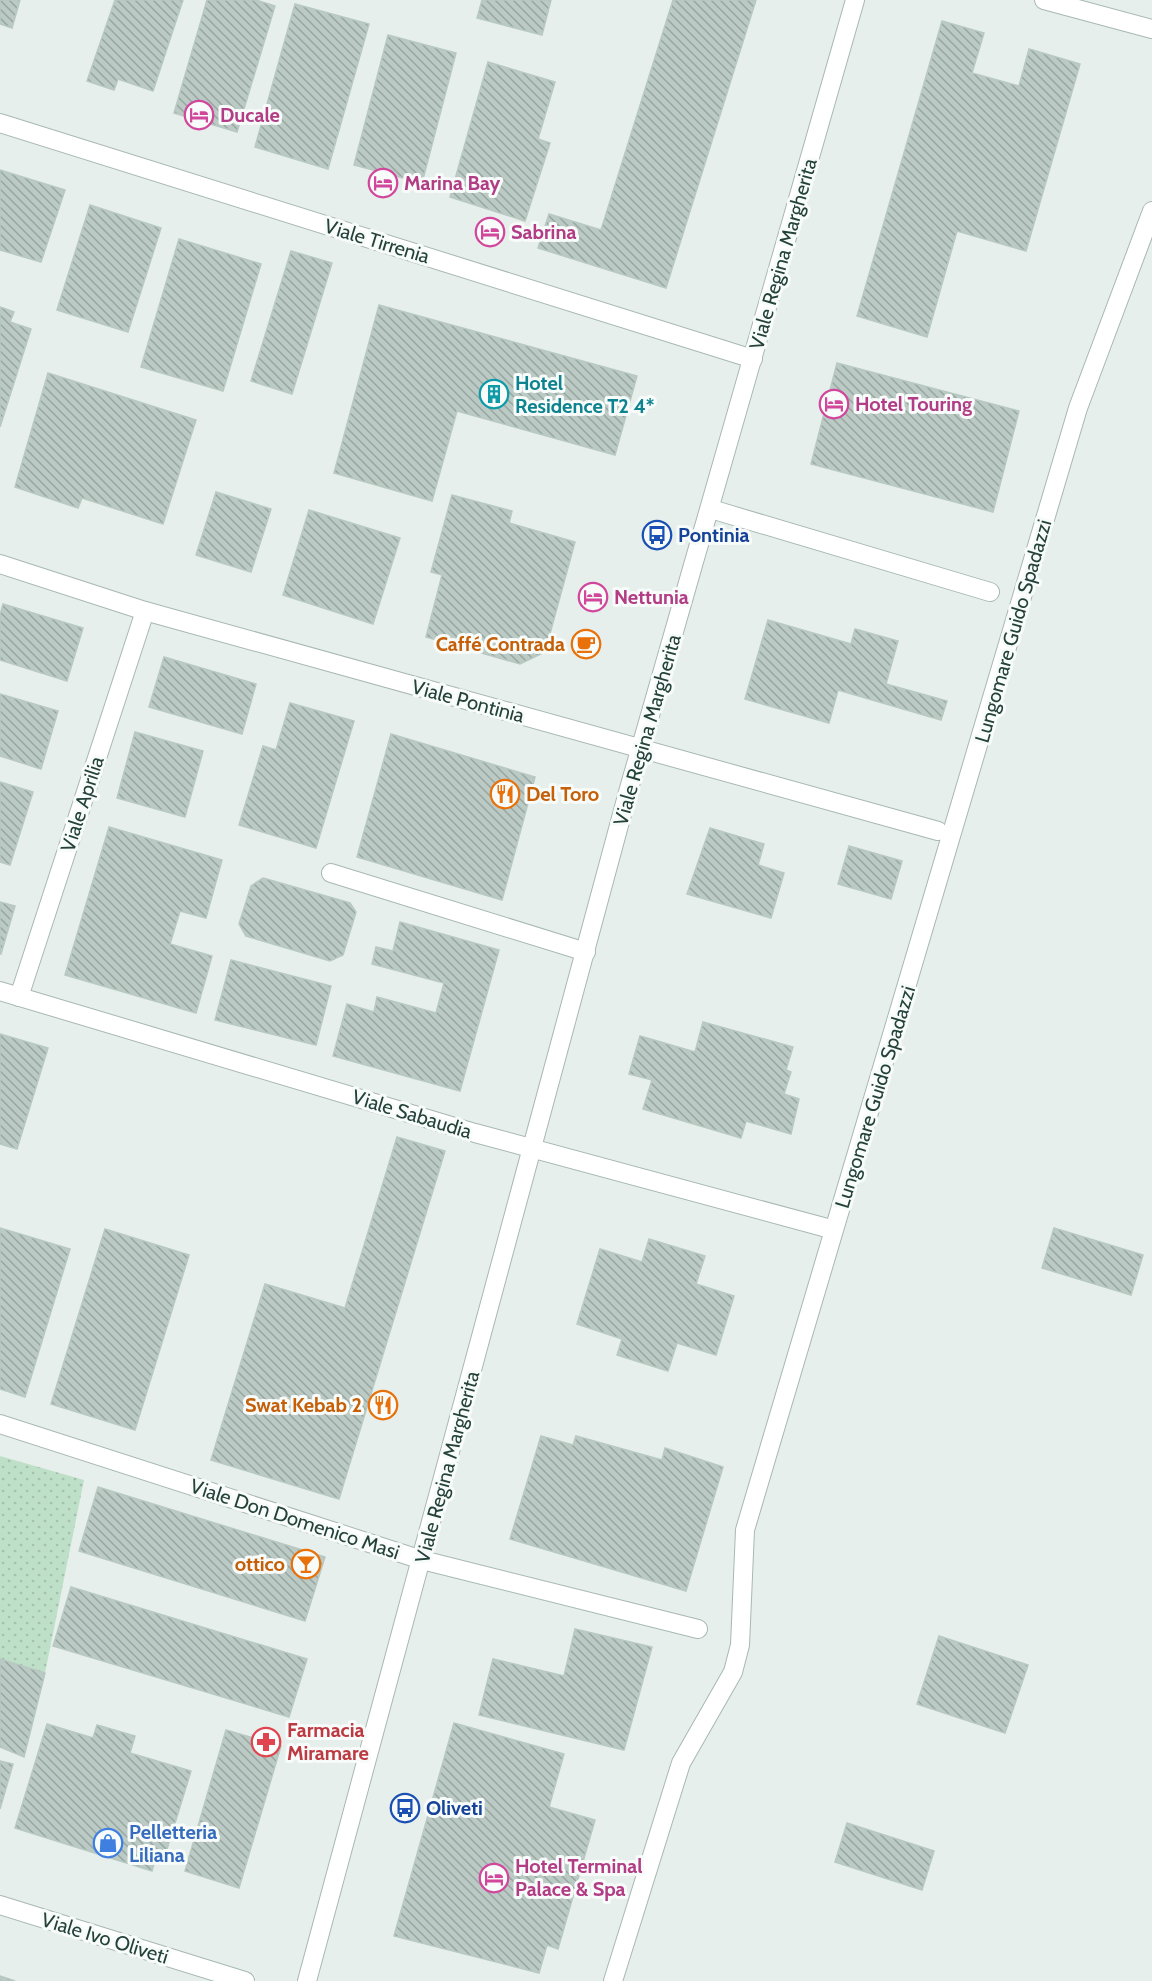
<svg xmlns="http://www.w3.org/2000/svg" width="1152" height="1981" viewBox="0 0 1152 1981" font-family="Cabin,sans-serif">
<style>
.park{fill:url(#park-dots)}
.building{fill:url(#building-back-hatch);stroke:#b8c9c2;stroke-width:1.5}
.lines{fill:none;stroke-linecap:round;stroke-linejoin:round}
.minor-casing{stroke:#a8b8b2;stroke-width:20}
.minor{stroke:#fff;stroke-width:18}
.labels{text-anchor:middle;stroke-width:6;stroke-linejoin:round;paint-order:stroke}
.hotel-label{font-size:20px;font-weight:bold;fill:#b23c85;stroke:#f7fbf9;text-anchor:start}
.street-label{font-size:20px;fill:#24423a;stroke:#f7fbf9}
.culture-label{font-size:20px;font-weight:bold;fill:#0d838f;stroke:#f7fbf9;text-anchor:start}
.transit-label{font-size:20px;font-weight:bold;fill:#164399;stroke:#f7fbf9;text-anchor:start}
.food-label{font-size:20px;font-weight:bold;fill:#c56008;stroke:#f7fbf9;text-anchor:end}
.health-label{font-size:20px;font-weight:bold;fill:#be3a42;stroke:#f7fbf9;text-anchor:start}
.shop-label{font-size:20px;font-weight:bold;fill:#366cbe;stroke:#f7fbf9;text-anchor:start}
</style>
<defs>
<pattern id="park-dots" width="8" height="8" patternUnits="userSpaceOnUse" patternTransform="scale(1.5)"><rect width="8" height="8" fill="#bfe0c8"/><path d="M2 2h.1M6 6h.1" fill="none" stroke="#a4c1ad" stroke-width="1.8" stroke-linecap="round"/></pattern>
<pattern id="building-back-hatch" width="6" height="6" patternUnits="userSpaceOnUse" patternTransform="scale(1.5)"><rect width="6" height="6" fill="#bbcac4"/><path d="M-1 5l2 2M0 0l6 6M5-1l2 2" fill="none" stroke="#98a6a0"/></pattern>
</defs>
<rect width="100%" height="100%" fill="#e6efeb"/>
<polygon class="park" points="0,1456 84,1480 45,1673 0,1659"/>
<g class="building">
<polygon points="0,0 20,0 12,28 0,24"/>
<polygon points="115,0 183,0 153,91 118,79 114,90 87,81"/>
<polygon points="207,0 256,0 275,6 237,132 174,113"/>
<polygon points="482,0 551,0 542,35 477,18"/>
<polygon points="673,0 756,0 666,288 538,248 549,214 601,230"/>
<polygon points="295,4 369,24 328,169 255,147"/>
<polygon points="942,21 984,33 972,73 1019,86 1029,49 1080,64 1026,251 957,231 927,337 857,316"/>
<polygon points="388,35 456,53 422,183 354,165"/>
<polygon points="488,62 555,82 538,139 550,143 525,221 450,197"/>
<polygon points="0,170 65,190 41,262 0,250"/>
<polygon points="90,205 161,228 128,332 57,310"/>
<polygon points="179,239 261,264 223,391 141,367"/>
<polygon points="291,251 332,263 292,394 251,381"/>
<polygon points="379,305 637,376 615,455 457,411 432,501 334,473"/>
<polygon points="0,307 14,312 10,322 31,329 0,427"/>
<polygon points="837,363 1019,411 993,512 811,464"/>
<polygon points="48,373 196,420 163,524 82,498 78,508 15,487"/>
<polygon points="216,492 271,509 251,572 196,555"/>
<polygon points="452,495 512,511 509,523 575,542 545,652 520,664 426,637 442,575 431,572"/>
<polygon points="309,510 400,538 373,624 283,595"/>
<polygon points="3,604 83,628 67,681 0,660 0,615"/>
<polygon points="768,620 851,644 855,629 898,641 886,684 947,701 941,720 838,690 829,723 745,699"/>
<polygon points="164,657 256,684 242,734 149,707"/>
<polygon points="0,694 58,711 41,769 0,756"/>
<polygon points="290,703 354,721 316,848 239,825 263,746 276,750"/>
<polygon points="135,732 203,751 185,817 117,798"/>
<polygon points="391,734 535,777 502,900 357,857"/>
<polygon points="0,782 33,792 10,865 0,862"/>
<polygon points="109,827 222,860 206,918 180,911 170,944 212,956 196,1013 65,975"/>
<polygon points="710,828 764,844 758,865 784,873 771,918 687,894"/>
<polygon points="849,846 902,861 891,899 838,884"/>
<polygon points="263,878 350,903 356,912 343,955 330,961 246,936 239,924 251,886"/>
<polygon points="0,902 15,906 1,954 0,954"/>
<polygon points="400,922 499,950 460,1091 333,1056 347,1004 374,1012 377,997 436,1013 444,983 372,964 376,947 393,951"/>
<polygon points="231,960 331,986 316,1045 215,1020"/>
<polygon points="703,1022 793,1047 786,1070 791,1072 784,1094 799,1099 791,1134 746,1121 741,1138 643,1109 652,1080 629,1074 640,1036 695,1052"/>
<polygon points="0,1034 48,1048 17,1149 0,1144"/>
<polygon points="397,1137 445,1151 339,1499 211,1460 265,1284 345,1308"/>
<polygon points="0,1228 70,1249 25,1397 0,1389"/>
<polygon points="1054,1228 1143,1255 1131,1295 1042,1268"/>
<polygon points="105,1229 189,1255 135,1430 51,1404"/>
<polygon points="649,1239 705,1256 696,1284 734,1296 716,1355 677,1343 668,1371 617,1355 622,1339 577,1324 600,1249 642,1262"/>
<polygon points="541,1436 573,1445 576,1436 662,1460 665,1448 723,1467 686,1591 510,1539"/>
<polygon points="98,1487 325,1557 305,1621 79,1551"/>
<polygon points="71,1587 307,1659 289,1717 53,1646"/>
<polygon points="575,1629 652,1647 624,1750 479,1715 493,1659 564,1676"/>
<polygon points="939,1636 1028,1665 1005,1733 917,1704"/>
<polygon points="0,1659 45,1673 24,1757 0,1747"/>
<polygon points="454,1723 564,1754 549,1807 595,1820 558,1949 547,1945 539,1973 394,1936"/>
<polygon points="47,1724 93,1738 97,1725 135,1736 130,1753 191,1771 163,1862 155,1860 152,1871 15,1828"/>
<polygon points="226,1730 281,1746 239,1888 185,1871"/>
<polygon points="0,1761 13,1764 0,1809"/>
<polygon points="847,1823 934,1851 922,1890 835,1862"/>
<polygon points="0,1976 15,1981 0,1981"/>
</g>
<g class="lines">
<g class="minor-casing">
<g id="minor">
<polyline points="1044,0 1152,29"/>
<polyline points="0,123 753,359"/>
<polyline points="711,509 990,592"/>
<polyline points="0,564 145,611 938,831"/>
<polyline points="331,873 586,952"/>
<polyline points="0,991 475,1133 827,1228"/>
<polyline points="19,997 145,611"/>
<polyline points="0,1424 422,1560 698,1629"/>
<polyline points="0,1905 245,1981"/>
<polyline points="307,1981 628,792 855,0"/>
<polyline points="613,1981 681,1763 733,1672 740,1645 745,1530 1078,408 1152,211"/>
</g>
</g>
<use href="#minor" class="minor"/>
</g>
<defs>
<g id="hotel-ring" transform="scale(1.5)"><circle r="9.5" fill="#f7fbf9" stroke="#d1479c" stroke-width="1.5"/><path d="M-6-4.5h1.5V1H6V5H4.5V3h-9V5H-6ZM-4 0a1.8 1.8 0 1 1 3.6 0ZM.5 0V-2.5h3Q6-2.5 6 0Z" fill="#d1479c"/></g>
<g id="building-ring" transform="scale(1.5)"><circle r="9.5" fill="#f7fbf9" stroke="#0f9aa8" stroke-width="1.5"/><path d="M-4-6H4V6H1V3H-1V6H-4ZM-2.5-4.3h1.7v1.8h-1.7ZM.8-4.3h1.7v1.8H.8ZM-2.5-1h1.7V.8h-1.7ZM.8-1h1.7V.8H.8Z" fill="#0f9aa8"/></g>
<g id="bus-ring" transform="scale(1.5)"><circle r="9.5" fill="#f7fbf9" stroke="#1a4fb4" stroke-width="1.5"/><path d="M-5-6H5V4H4V6H2V4H-2V6H-4V4H-5ZM-3.5-4V0h7V-4ZM-3.5 1.2v1.5H-2V1.2ZM2 1.2v1.5H3.5V1.2Z" fill="#1a4fb4"/></g>
<g id="cafe-ring" transform="scale(1.5)"><circle r="9.5" fill="#f7fbf9" stroke="#e8710a" stroke-width="1.5"/><path d="M-5.5-4.5H6V0H3Q3 3.5 0 3.5H-2.5Q-5.5 3.5-5.5 0ZM3-3.2v2h1.7v-2ZM-6 4.5H4V6H-6Z" fill="#e8710a"/></g>
<g id="restaurant-ring" transform="scale(1.5)"><circle r="9.5" fill="#f7fbf9" stroke="#e8710a" stroke-width="1.5"/><path d="M-5-6h1v4h1v-4h1v4h1v-4h1v5L-1.5 .5V6h-2V.5L-5-1ZM5-6V6H3V1.5H1.5Q1.5-4 5-6Z" fill="#e8710a"/></g>
<g id="bar-ring" transform="scale(1.5)"><circle r="9.5" fill="#f7fbf9" stroke="#e8710a" stroke-width="1.5"/><path d="M-6-5H6L.8 .8V4.5H3.5V6h-7V4.5H-.8V.8Z" fill="#e8710a"/></g>
<g id="pharmacy-ring" transform="scale(1.5)"><circle r="9.5" fill="#f7fbf9" stroke="#e0444e" stroke-width="1.5"/><path d="M-2-6h4v4h4v4h-4v4h-4v-4h-4v-4h4Z" fill="#e0444e"/></g>
<g id="shop-ring" transform="scale(1.5)"><circle r="9.5" fill="#f7fbf9" stroke="#3f7fe0" stroke-width="1.5"/><path d="M-5-2.5h2.3a2.7 3.5 0 0 1 5.4 0H5L5.5 6h-11ZM-1.5-2.5h3a1.5 2.3 0 0 0-3 0Z" fill="#3f7fe0"/></g>
</defs>
<g fill-rule="evenodd">
<use href="#hotel-ring" x="199" y="115"/>
<use href="#hotel-ring" x="383" y="183"/>
<use href="#hotel-ring" x="490" y="232"/>
<use href="#building-ring" x="494" y="394"/>
<use href="#hotel-ring" x="834" y="404"/>
<use href="#bus-ring" x="657" y="535"/>
<use href="#hotel-ring" x="593" y="597"/>
<use href="#cafe-ring" x="586" y="644"/>
<use href="#restaurant-ring" x="505" y="794"/>
<use href="#restaurant-ring" x="383" y="1405"/>
<use href="#bar-ring" x="306" y="1564"/>
<use href="#pharmacy-ring" x="266" y="1742"/>
<use href="#bus-ring" x="405" y="1808"/>
<use href="#shop-ring" x="108" y="1843"/>
<use href="#hotel-ring" x="494" y="1878"/>
</g>
<g class="labels">
<g class="hotel-label">
<text x="220" y="122">Ducale</text>
<text x="404" y="190">Marina Bay</text>
<text x="511" y="239">Sabrina</text>
<text x="855" y="411">Hotel Touring</text>
<text x="614" y="604">Nettunia</text>
<text x="515" y="1873">Hotel Terminal<tspan x="515" dy="23">Palace &amp; Spa</tspan></text>
</g>
<g class="street-label">
<text transform="translate(377 241) rotate(17)" y="7">Viale Tirrenia</text>
<text transform="translate(783 254) rotate(-74)" y="7">Viale Regina Margherita</text>
<text transform="translate(1013 631) rotate(-74)" y="7">Lungomare Guido Spadazzi</text>
<text transform="translate(468 701) rotate(15)" y="7">Viale Pontinia</text>
<text transform="translate(647 730) rotate(-74)" y="7">Viale Regina Margherita</text>
<text transform="translate(82 804) rotate(-72)" y="7">Viale Aprilia</text>
<text transform="translate(875 1097) rotate(-73)" y="7">Lungomare Guido Spadazzi</text>
<text transform="translate(412 1114) rotate(17)" y="7">Viale Sabaudia</text>
<text transform="translate(447 1467) rotate(-75)" y="7">Viale Regina Margherita</text>
<text transform="translate(295 1519) rotate(18)" y="7">Viale Don Domenico Masi</text>
<text transform="translate(105 1938) rotate(17)" y="7">Viale Ivo Oliveti</text>
</g>
<g class="culture-label">
<text x="515" y="390">Hotel<tspan x="515" dy="23">Residence T2 4*</tspan></text>
</g>
<g class="transit-label">
<text x="678" y="542">Pontinia</text>
<text x="426" y="1815">Oliveti</text>
</g>
<g class="food-label">
<text x="565" y="651">Caffé Contrada</text>
<text x="526" y="801" text-anchor="start">Del Toro</text>
<text x="362" y="1412">Swat Kebab 2</text>
<text x="285" y="1571">ottico</text>
</g>
<g class="health-label">
<text x="287" y="1737">Farmacia<tspan x="287" dy="23">Miramare</tspan></text>
</g>
<g class="shop-label">
<text x="129" y="1839">Pelletteria<tspan x="129" dy="23">Liliana</tspan></text>
</g>
</g>
</svg>
